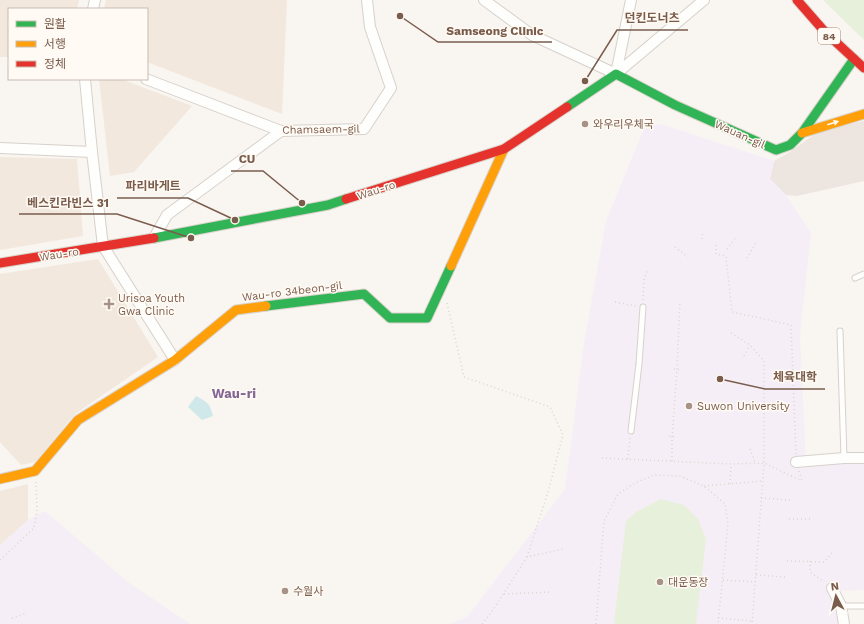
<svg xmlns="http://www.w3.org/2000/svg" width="864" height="624" viewBox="0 0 864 624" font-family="'Work Sans','Noto Sans KR',sans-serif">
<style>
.residential{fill:#f2e8de}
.industrial{fill:#ede5e0}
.education{fill:#f6eef6}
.green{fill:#e7f0db}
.water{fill:#d0e8ea}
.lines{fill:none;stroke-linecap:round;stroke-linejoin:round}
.lane-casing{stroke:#d7d1cb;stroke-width:7}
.street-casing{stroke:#d7d1cb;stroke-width:12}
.fast-casing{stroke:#d9d2cb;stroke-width:11}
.slow-casing{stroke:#d9d2cb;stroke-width:11}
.jam-casing{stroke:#d9d2cb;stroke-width:11}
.path{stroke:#dcd5d0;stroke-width:1.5;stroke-dasharray:1 3;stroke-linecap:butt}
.lane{stroke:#fefefd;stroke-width:5}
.street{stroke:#fefefd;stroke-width:10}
.fast{stroke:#30b455;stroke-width:9}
.slow{stroke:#ff9f0a;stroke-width:9}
.jam{stroke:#e5322d;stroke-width:9}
.oneway{fill:#fffaf3}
.poi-dot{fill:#a69286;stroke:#fffaf3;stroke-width:1.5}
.labels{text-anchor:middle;stroke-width:3;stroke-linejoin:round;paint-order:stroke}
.shield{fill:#fffaf3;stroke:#a28b7f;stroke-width:1}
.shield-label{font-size:10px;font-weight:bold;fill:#7a5c4d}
.poi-label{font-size:11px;fill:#7a5c4d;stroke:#fffaf3;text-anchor:start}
.street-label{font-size:11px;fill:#7a5c4d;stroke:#fffaf3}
.quarter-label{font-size:13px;font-weight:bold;fill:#846695;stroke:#fffaf3}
.leader{fill:none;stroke:#7a5c4d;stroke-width:1.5}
.callout-dot{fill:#7a5c4d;stroke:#fffaf3;stroke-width:1.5}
.callout-label{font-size:12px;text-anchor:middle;font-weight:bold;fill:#7a5c4d;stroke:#fffaf3;stroke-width:3;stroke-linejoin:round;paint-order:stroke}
</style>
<rect width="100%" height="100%" fill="#f9f5f0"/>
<g class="residential">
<polygon points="0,0 79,0 77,9 9,9 9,57 0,57"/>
<polygon points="106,0 287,0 282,114 147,62 147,9 104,9"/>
<polygon points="99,79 121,79 192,106 134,172 110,176"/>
<polygon points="0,157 77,159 83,236 0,250"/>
<polygon points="98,259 158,357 75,414 35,462 21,465 0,442 0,274"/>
<polygon points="28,484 28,520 0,545 0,491"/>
</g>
<polygon class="industrial" points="864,121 864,181 797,196 786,195 770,179 774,161 790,152 819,131"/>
<g class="education">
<polygon points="661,124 774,161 770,179 786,195 811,233 800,336 806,463 864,464 864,590 837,591 835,606 839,624 449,624 467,617 565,489 583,349 606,221 645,126"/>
<polygon points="45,511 128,582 190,624 0,624 0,545 28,520"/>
</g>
<g class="green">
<polygon points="823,0 864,0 864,40"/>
<polygon points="661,499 684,505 698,519 706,539 696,624 614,624 626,521 636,512"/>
</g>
<path class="water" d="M196,396C207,402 210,403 213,416L202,420L188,407Z"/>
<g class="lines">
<g class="lane-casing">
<g id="lane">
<polyline points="855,278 864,274"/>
<polyline points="840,331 844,458"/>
<polyline points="631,431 639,364 643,307"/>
<polyline points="841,606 864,606"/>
</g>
</g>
<g class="street-casing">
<g id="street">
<polyline points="484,0 532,35 616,74"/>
<polyline points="93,9 95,0"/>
<polyline points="616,74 704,0"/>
<polyline points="616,74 631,0"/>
<polyline points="85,79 92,152 103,246 175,360"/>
<polyline points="146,79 281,131 364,129 391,88 370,27 367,0"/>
<polyline points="0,148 92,152"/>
<polyline points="154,238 167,215 281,131"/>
<polyline points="796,462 844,458 864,458"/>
<polyline points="832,588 841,606 844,624"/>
</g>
</g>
<g class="fast-casing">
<g id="fast">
<polyline points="567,107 616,74 675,105 776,150 790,145 802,133 854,59"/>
<polyline points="154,238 328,205 346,199"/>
<polyline points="266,306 364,294 390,318 427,318 451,266"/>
</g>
</g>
<g class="slow-casing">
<g id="slow">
<polyline points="802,133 864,114"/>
<polyline points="451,266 504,149"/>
<polyline points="0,479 35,471 78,420 175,360 236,310 266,306"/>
</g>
</g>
<g class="jam-casing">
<g id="jam">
<polyline points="797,0 825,32 864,68"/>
<polyline points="346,199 504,149 567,107"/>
<polyline points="0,263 154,238"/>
</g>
</g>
<g class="path">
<polyline points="702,239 703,231"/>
<polyline points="716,245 716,254 726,256 732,312 791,325 796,454"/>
<polyline points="675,247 688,257"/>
<polyline points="727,249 736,237"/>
<polyline points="747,258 757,241"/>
<polyline points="643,300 644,279 648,269"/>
<polyline points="615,302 636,306"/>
<polyline points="447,303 464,377 550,407 563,435 548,492 527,557"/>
<polyline points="731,333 750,345 764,361 764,463 752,624"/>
<polyline points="744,356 750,345"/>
<polyline points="674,369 682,370"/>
<polyline points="669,436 676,437"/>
<polyline points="750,449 755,462"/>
<polyline points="602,458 731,464 764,463 802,481"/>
<polyline points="628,459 630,437"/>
<polyline points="672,461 672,437 677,370 680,301"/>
<polyline points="799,471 802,481"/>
<polyline points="730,484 731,464"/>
<polyline points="704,486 762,481"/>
<polyline points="761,498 790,500"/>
<polyline points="789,519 811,519"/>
<polyline points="0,560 34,528 37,511 36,481"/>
<polyline points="787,561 824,562 832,553"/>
<polyline points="810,561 810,572 824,582"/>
<polyline points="756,575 785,577"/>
<polyline points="723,580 755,582"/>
<polyline points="504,594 551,592"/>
<polyline points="12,618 27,613"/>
<polyline points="718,618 752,621"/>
<polyline points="482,624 493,610 527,557 563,549"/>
<polyline points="596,624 604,521 618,494 635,483 654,475 680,476 704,486 725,504 728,525 718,624"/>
</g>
<use href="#lane" class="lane"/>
<use href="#street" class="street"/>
<use href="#fast" class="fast"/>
<use href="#slow" class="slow"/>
<use href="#jam" class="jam"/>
</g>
<defs><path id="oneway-solid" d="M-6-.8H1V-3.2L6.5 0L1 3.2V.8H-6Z"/></defs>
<use class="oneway" href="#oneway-solid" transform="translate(833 123) rotate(-18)"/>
<g class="poi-dot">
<circle cx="585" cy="124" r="4"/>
<path d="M107 298h4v4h4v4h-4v4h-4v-4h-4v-4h4z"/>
<circle cx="689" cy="406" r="4"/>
<circle cx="660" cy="582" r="4"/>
<circle cx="285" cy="591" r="4"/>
</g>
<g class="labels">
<rect class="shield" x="818" y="28" width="22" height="16" rx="3"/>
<g class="shield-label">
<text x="829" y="40">84</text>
</g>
<g class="poi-label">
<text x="593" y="128">와우리우체국</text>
<text x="118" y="302">Urisoa Youth<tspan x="118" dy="13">Gwa Clinic</tspan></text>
<text x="697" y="410">Suwon University</text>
<text x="668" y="586">대운동장</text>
<text x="293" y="595">수월사</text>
</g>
<g class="street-label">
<text transform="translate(321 129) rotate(-1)" y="4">Chamsaem-gil</text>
<text transform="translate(740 134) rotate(24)" y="4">Wauan-gil</text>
<text transform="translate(376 190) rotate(-18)" y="4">Wau-ro</text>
<text transform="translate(59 254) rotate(-9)" y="4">Wau-ro</text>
<text transform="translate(292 291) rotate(-7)" y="4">Wau-ro 34beon-gil</text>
</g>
<g class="quarter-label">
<text x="234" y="398">Wau-ri</text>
</g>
</g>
<path class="leader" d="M585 81L617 30H688M400 16L438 42H552M302 203L263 171H231M235 220L188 198H117M191 238L117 214H19M720 379L765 389H825"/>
<g class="callout-dot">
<circle cx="585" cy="81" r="4"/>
<circle cx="400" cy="16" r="4"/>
<circle cx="302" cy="203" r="4"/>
<circle cx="235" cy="220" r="4"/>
<circle cx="191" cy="238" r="4"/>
<circle cx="720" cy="379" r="4"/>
</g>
<g class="callout-label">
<text x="652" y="22">던킨도너츠</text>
<text x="495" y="35">Samseong Clinic</text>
<text x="247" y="163">CU</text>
<text x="153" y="190">파리바게트</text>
<text x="68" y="207">베스킨라빈스 31</text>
<text x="795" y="381">체육대학</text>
</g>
<rect x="8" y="8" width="140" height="72" fill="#fffaf3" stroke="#cabbb1"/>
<rect x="16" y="21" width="20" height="6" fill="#30b455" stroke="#cabbb1"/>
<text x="44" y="28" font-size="12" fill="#7a5c4d">원활</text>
<rect x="16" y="41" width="20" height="6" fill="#ff9f0a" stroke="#cabbb1"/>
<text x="44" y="48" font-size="12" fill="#7a5c4d">서행</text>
<rect x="16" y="61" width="20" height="6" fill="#e5322d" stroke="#cabbb1"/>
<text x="44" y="68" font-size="12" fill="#7a5c4d">정체</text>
<g transform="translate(836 596) rotate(353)" stroke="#fffaf3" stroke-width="3" paint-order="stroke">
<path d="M0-3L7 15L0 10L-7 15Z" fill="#7a5c4d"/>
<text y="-6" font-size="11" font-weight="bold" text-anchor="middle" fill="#7a5c4d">N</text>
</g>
</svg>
